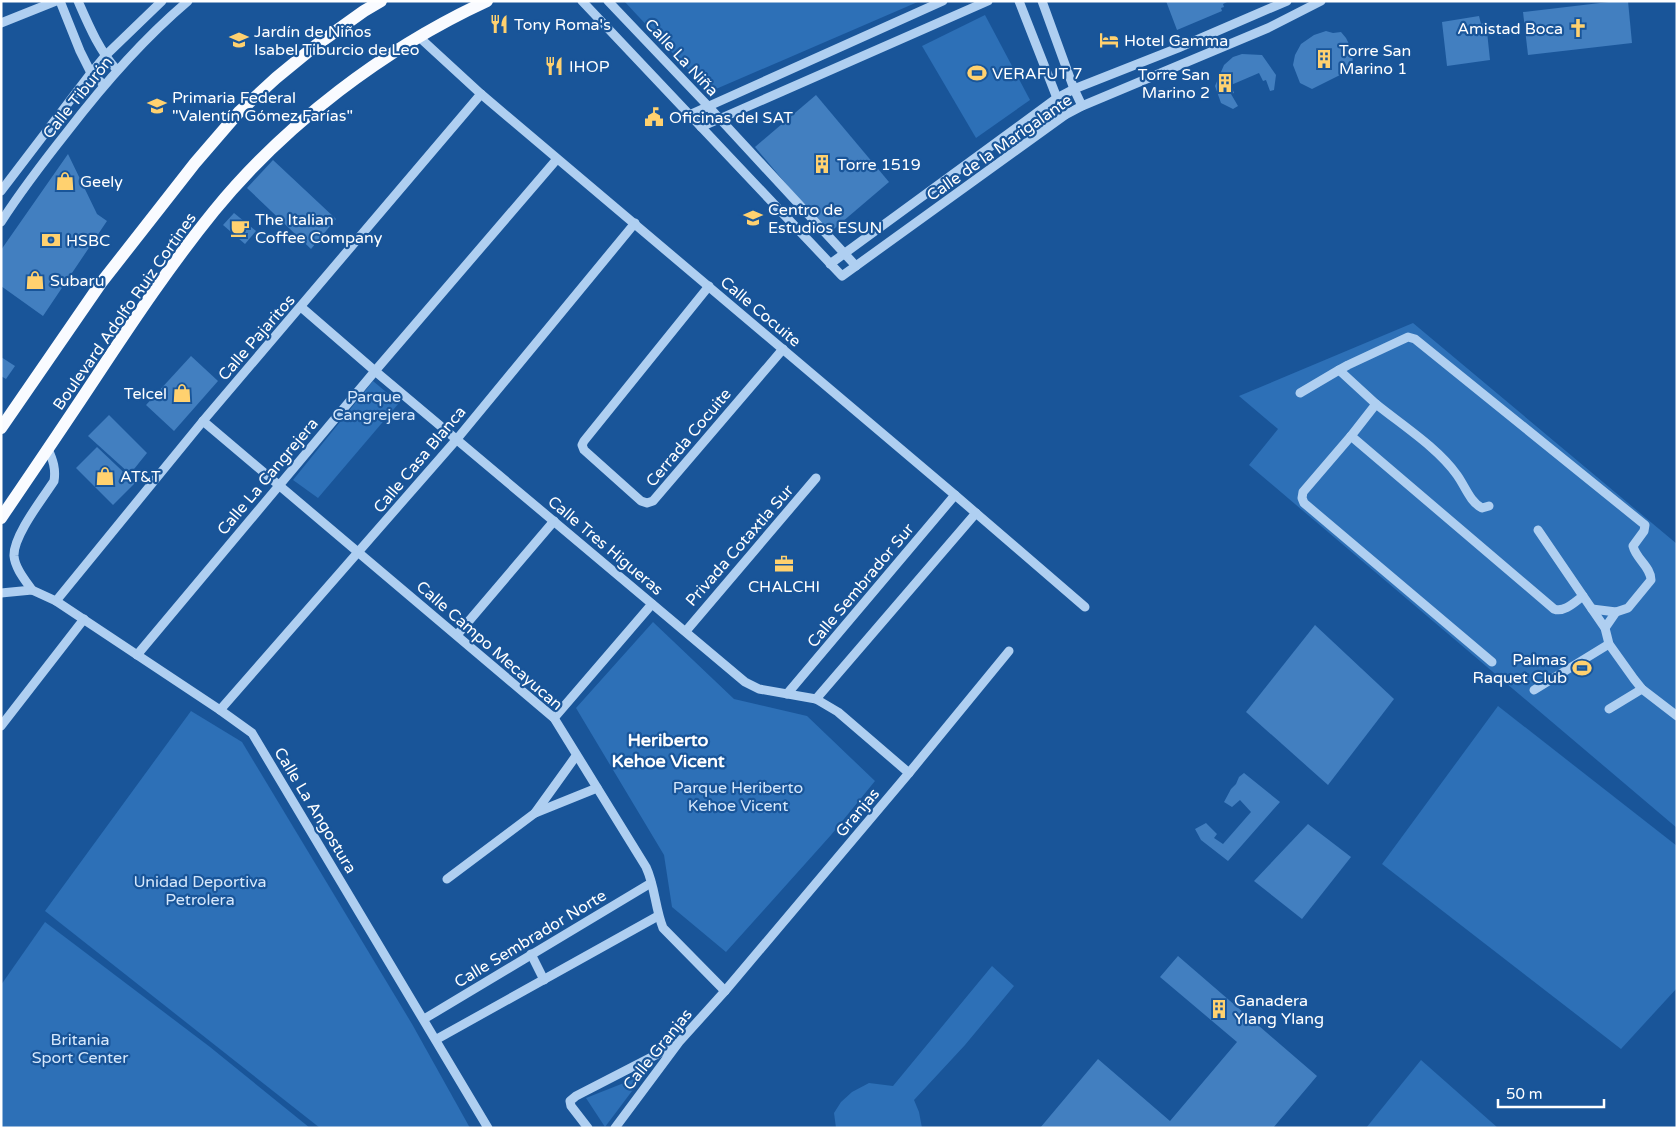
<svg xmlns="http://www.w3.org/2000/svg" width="1678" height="1129" viewBox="0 0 1678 1129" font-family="'Varela Round',sans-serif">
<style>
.green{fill:#2d70b7}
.building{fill:#427fc0}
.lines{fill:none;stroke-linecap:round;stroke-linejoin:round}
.minor{stroke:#afcff1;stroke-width:9}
.major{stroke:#f9fbff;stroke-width:12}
.labels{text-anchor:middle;stroke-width:4.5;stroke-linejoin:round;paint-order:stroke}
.poi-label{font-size:16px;fill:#fff;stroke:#195599;text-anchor:start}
.street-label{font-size:16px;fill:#fff;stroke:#195599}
.park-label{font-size:16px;fill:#d6e8fc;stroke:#195599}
.neighbourhood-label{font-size:18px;font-weight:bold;fill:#fff;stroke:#195599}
</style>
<rect width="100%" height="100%" fill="#195599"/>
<g class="green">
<polygon points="624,1 920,1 709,92"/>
<polygon points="985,15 1030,100 976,138 922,46"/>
<polygon points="1413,323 1677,544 1677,828 1249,465 1278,429 1239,396"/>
<polygon points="373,381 399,403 318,498 293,480"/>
<polygon points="653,622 734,699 807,716 875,781 831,835 726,952 672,907 664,855 576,708"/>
<polygon points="1498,706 1677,846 1677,988 1621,1049 1382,864"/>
<polygon points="191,711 242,742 412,1024 470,1128 320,1128 45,911"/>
<polygon points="45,922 210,1047 310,1128 1,1128 1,985"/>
<polygon points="992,966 1014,986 965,1045 914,1100 919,1112 922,1128 836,1128 834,1113 841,1102 852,1092 869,1083 893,1086"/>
<polygon points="1421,1060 1498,1128 1366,1128"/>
<polygon points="644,1075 605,1127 586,1098"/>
</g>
<g class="building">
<polygon points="1166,1 1229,1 1223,4 1224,7 1221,8 1222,11 1177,30"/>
<polygon points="1617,1 1628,1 1632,43 1528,55 1523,12"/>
<polygon points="1479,16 1481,24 1486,22 1490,60 1447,66 1442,22"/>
<polygon points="1326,31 1333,33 1341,32 1346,38 1353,52 1352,69 1312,89 1300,83 1293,65 1295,55 1301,44 1314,35"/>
<polygon points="1242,54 1262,55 1276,75 1274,90 1270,91 1266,80 1263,81 1259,73 1231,85 1234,93 1231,94 1238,106 1233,109 1221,103 1215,86 1224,65 1233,57"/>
<polygon points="816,95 889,182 828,234 755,147"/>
<polygon points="68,154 97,214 107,221 43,316 1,286 1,250"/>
<polygon points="273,160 336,219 311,249 247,188"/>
<polygon points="234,213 256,231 245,244 223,225"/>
<polygon points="191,356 218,381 174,431 146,405"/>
<polygon points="1,357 15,366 6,379 1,376"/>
<polygon points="109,415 147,453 130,474 88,436"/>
<polygon points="97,447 135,483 113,505 76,468"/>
<polygon points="1315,625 1394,699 1328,785 1246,712"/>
<polygon points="1244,773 1280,802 1228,861 1201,840 1195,829 1206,823 1217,834 1214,838 1223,844 1251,812 1240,800 1232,807 1224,802 1231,789 1236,784 1239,777"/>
<polygon points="1308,824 1351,857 1302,919 1254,881"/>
<polygon points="1178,956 1317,1076 1273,1128 1040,1128 1098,1059 1170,1121 1237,1042 1160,977"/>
</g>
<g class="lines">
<g class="minor">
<polyline points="60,1 80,51 91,73 104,85"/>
<path d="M78,1C89,26 99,50 117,70"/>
<polyline points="582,1 842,276 1065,115 1082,106 1268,28 1321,1"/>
<polyline points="608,1 708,106 856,266"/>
<polyline points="1019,1 1057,98 1065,115"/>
<polyline points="1042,1 1074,89 1082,106"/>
<polyline points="1,23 56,1"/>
<polyline points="419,37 481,94 955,495 1085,607"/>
<polyline points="689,115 943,1"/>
<polyline points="701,127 988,1"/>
<polyline points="1,191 91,73 105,56 162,1"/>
<path d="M1,222C21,191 44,161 67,132C103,85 142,40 188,1"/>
<polyline points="830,264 1057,98 1074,89 1178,48 1287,1"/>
<polyline points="709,286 584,441 582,445 584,450 641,501 647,503 653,501 783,349"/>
<polyline points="301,307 375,371 745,682 759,689 816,699 838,712 909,773"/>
<polyline points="1300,393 1339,370"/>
<path d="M1376,404C1402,425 1438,448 1457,475C1465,486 1470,502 1482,508L1489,506"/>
<path d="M203,421L554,718L646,867C655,886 655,908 663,928L725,991"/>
<path d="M1351,436L1554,609C1564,613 1575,602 1583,596L1605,628L1609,644L1634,679L1642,689L1677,716"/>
<polyline points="1538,530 1583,596"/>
<path d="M32,590C25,580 15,568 14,556C13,536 43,498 54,481C56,469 53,460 48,449"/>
<polyline points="1,593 32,590 56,601 220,710 252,733 488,1128"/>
<polyline points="56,601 203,421 481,94"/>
<polyline points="1605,628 1616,612"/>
<polyline points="686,631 816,478"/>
<polyline points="457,635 554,521"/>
<polyline points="137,655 375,371 557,159"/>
<path d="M1492,662L1304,503L1302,498L1303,492L1351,436L1376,404L1339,370L1348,365L1408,337L1415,339L1645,525L1644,531L1633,546C1636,559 1651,567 1651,580L1628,608L1616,612L1592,609"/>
<polyline points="1534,690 1609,644"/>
<polyline points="787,694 955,495"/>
<polyline points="816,699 976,513"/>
<polyline points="1609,709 1642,689"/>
<polyline points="220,710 457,439 635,223"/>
<polyline points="554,718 652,604"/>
<polyline points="1,726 84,619"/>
<polyline points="535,813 576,756"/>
<polyline points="447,879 535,813 597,788"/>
<polyline points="531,954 544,980"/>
<polyline points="424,1019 651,883"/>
<polyline points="437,1039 658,916"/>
<polyline points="588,1128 571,1106 570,1101 576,1096 677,1044"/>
<polyline points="615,1128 679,1042 725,991 909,773 1009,651"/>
</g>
<g class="major">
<polyline points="1,428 101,283 195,163 239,112 276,78 315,46 364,11 381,1"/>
<path d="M1,518C33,471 65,424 96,377C133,321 171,264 214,211C285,124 385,48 487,1"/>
</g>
</g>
<defs>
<g id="restaurant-bare" transform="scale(1.5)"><path d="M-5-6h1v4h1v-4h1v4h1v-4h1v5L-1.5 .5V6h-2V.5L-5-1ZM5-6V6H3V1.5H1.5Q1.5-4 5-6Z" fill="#ffd16f" stroke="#195599" stroke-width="2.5" paint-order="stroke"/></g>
<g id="church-bare" transform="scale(1.5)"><path d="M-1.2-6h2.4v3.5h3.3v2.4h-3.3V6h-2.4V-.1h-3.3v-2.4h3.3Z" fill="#ffd16f" stroke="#195599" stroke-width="2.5" paint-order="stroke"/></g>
<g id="school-bare" transform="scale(1.5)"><path d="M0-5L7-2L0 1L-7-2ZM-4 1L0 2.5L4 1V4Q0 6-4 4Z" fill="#ffd16f" stroke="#195599" stroke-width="2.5" paint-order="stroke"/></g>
<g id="hotel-bare" transform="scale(1.5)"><path d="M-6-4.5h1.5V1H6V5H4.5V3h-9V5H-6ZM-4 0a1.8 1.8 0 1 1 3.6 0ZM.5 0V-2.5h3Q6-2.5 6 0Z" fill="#ffd16f" stroke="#195599" stroke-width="2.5" paint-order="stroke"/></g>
<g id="building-bare" transform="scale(1.5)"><path d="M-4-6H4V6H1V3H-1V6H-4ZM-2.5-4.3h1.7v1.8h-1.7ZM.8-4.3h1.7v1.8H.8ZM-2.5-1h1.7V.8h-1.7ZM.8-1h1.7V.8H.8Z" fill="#ffd16f" stroke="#195599" stroke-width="2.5" paint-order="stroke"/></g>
<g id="stadium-bare" transform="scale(1.5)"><path d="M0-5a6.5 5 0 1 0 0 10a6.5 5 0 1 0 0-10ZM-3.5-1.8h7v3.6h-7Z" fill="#ffd16f" stroke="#195599" stroke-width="2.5" paint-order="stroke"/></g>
<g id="civic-bare" transform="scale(1.5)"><path d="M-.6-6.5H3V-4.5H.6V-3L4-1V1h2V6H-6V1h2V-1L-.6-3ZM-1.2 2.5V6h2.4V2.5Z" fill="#ffd16f" stroke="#195599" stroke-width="2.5" paint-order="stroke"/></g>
<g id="shop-bare" transform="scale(1.5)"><path d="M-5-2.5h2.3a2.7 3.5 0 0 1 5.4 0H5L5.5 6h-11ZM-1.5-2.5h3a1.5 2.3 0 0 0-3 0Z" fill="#ffd16f" stroke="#195599" stroke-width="2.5" paint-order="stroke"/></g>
<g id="cafe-bare" transform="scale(1.5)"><path d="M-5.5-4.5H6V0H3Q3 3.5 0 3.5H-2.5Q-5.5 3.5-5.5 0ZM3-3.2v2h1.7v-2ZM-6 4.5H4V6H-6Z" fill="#ffd16f" stroke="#195599" stroke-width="2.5" paint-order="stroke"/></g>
<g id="bank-bare" transform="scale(1.5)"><path d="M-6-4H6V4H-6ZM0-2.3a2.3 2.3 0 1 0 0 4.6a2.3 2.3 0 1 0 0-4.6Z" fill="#ffd16f" stroke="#195599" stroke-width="2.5" paint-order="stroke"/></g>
<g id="office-bare" transform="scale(1.5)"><path d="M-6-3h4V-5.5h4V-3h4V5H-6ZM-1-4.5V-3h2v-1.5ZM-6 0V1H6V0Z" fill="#ffd16f" stroke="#195599" stroke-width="2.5" paint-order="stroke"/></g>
</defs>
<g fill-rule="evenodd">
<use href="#restaurant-bare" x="499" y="24"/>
<use href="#church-bare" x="1578" y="28"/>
<use href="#school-bare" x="239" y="40"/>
<use href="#hotel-bare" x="1109" y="40"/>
<use href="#building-bare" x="1324" y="59"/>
<use href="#restaurant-bare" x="554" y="66"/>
<use href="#stadium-bare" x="977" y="73"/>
<use href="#building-bare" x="1225" y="83"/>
<use href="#school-bare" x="157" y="106"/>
<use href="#civic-bare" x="654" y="117"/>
<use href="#building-bare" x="822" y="164"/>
<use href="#shop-bare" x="65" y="181"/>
<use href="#school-bare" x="753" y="218"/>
<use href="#cafe-bare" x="240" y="228"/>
<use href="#bank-bare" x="51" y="240"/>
<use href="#shop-bare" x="35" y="280"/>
<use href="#shop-bare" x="182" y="393"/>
<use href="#shop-bare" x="105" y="476"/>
<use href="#office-bare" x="784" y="564"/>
<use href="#stadium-bare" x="1582" y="668"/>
<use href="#building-bare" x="1219" y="1009"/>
</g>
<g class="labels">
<g class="poi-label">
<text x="514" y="30">Tony Roma's</text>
<text x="1563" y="34" text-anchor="end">Amistad Boca</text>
<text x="254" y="37">Jardín de Niños<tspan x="254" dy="18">Isabel Tiburcio de Leo</tspan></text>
<text x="1124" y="46">Hotel Gamma</text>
<text x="1339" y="56">Torre San<tspan x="1339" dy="18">Marino 1</tspan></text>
<text x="569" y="72">IHOP</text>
<text x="992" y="79">VERAFUT 7</text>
<text x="1210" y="80" text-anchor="end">Torre San<tspan x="1210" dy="18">Marino 2</tspan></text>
<text x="172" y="103">Primaria Federal<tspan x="172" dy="18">"Valentín Gómez Farías"</tspan></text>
<text x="669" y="123">Oficinas del SAT</text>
<text x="837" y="170">Torre 1519</text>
<text x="80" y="187">Geely</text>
<text x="768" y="215">Centro de<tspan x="768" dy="18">Estudios ESUN</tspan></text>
<text x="255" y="225">The Italian<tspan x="255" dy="18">Coffee Company</tspan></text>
<text x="66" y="246">HSBC</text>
<text x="50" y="286">Subaru</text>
<text x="167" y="399" text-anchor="end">Telcel</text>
<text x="120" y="482">AT&amp;T</text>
<text x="784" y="592" text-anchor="middle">CHALCHI</text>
<text x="1567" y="665" text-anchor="end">Palmas<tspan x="1567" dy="18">Raquet Club</tspan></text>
<text x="1234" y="1006">Ganadera<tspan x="1234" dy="18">Ylang Ylang</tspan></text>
</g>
<g class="street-label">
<text transform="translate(682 57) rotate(47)" y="6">Calle La Niña</text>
<text transform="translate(77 97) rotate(-51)" y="6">Calle Tiburón</text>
<text transform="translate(999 147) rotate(-35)" y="6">Calle de la Marigalante</text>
<text transform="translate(124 311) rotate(-55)" y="6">Boulevard Adolfo Ruiz Cortines</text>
<text transform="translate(761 311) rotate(40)" y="6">Calle Cocuite</text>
<text transform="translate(256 337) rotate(-49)" y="6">Calle Pajaritos</text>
<text transform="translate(688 437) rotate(-50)" y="6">Cerrada Cocuite</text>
<text transform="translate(419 459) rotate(-50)" y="6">Calle Casa Blanca</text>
<text transform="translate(267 476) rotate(-50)" y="6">Calle La Cangrejera</text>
<text transform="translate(606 545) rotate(40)" y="6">Calle Tres Higueras</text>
<text transform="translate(739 545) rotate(-49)" y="6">Privada Cotaxtla Sur</text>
<text transform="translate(860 585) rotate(-50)" y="6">Calle Sembrador Sur</text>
<text transform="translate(490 645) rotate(41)" y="6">Calle Campo Mecayucan</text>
<text transform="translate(316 810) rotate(59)" y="6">Calle La Angostura</text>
<text transform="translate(857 812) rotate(-50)" y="6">Granjas</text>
<text transform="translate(530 938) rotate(-31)" y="6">Calle Sembrador Norte</text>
<text transform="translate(657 1049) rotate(-51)" y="6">Calle Granjas</text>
</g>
<g class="park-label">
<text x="374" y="402">Parque<tspan x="374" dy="18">Cangrejera</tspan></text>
<text x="738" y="793">Parque Heriberto<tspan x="738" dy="18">Kehoe Vicent</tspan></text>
<text x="200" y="887">Unidad Deportiva<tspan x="200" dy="18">Petrolera</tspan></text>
<text x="80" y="1045">Britania<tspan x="80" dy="18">Sport Center</tspan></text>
</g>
<g class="neighbourhood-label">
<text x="668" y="746">Heriberto<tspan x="668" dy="21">Kehoe Vicent</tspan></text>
</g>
</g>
<rect width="1678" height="1129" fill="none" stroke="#ffffff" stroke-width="5"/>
<path d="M1498 1099v8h106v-8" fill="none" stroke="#ffffff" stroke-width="2.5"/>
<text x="1506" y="1099" font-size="15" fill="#ffffff" stroke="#195599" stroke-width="4" paint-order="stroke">50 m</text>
</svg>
